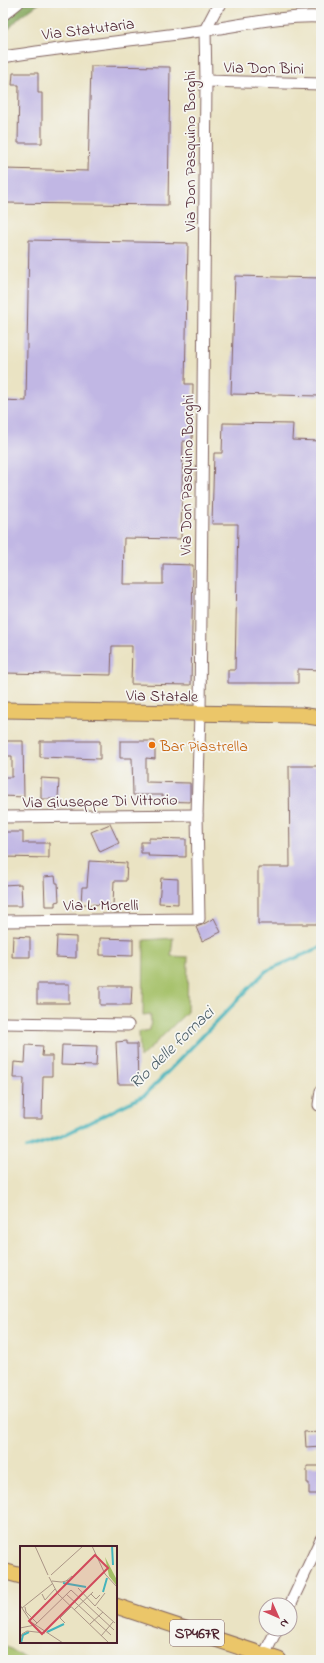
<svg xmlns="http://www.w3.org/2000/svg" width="324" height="1663" viewBox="0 0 324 1663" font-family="'Indie Flower',sans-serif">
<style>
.green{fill:#a3bf65;stroke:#766f48}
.forest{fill:#82a65a;stroke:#666242}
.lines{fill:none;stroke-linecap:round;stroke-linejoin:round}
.stream{stroke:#44b4bc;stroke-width:3.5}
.building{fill:#c1b7e4}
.minor-casing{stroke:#826460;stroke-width:13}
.major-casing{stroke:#826460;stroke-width:17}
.minor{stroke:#fff;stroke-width:11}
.major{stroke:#ebc669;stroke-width:15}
.food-dot{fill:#e8710a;stroke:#f6f6f2;stroke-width:1.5}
.labels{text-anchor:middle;stroke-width:3.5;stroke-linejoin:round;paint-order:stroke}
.shield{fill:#f6f6f2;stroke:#7e6067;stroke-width:1}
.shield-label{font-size:15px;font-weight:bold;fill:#4a1f2b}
.street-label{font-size:16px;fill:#4a1f2b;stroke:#f6f6f2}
.food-label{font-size:16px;fill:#c56008;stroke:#f6f6f2;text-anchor:start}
.water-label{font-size:17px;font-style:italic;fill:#485b65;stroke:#f6f6f2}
.inset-river{fill:none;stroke:#44b4bc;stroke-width:2}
.inset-road{fill:none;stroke:#aa9586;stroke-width:1}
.view{fill:#d1495b;fill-opacity:0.15;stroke:#d1495b;stroke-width:2}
.inset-edge{fill:none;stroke:#4a1f2b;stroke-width:2}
</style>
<rect width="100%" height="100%" fill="#f6f6f2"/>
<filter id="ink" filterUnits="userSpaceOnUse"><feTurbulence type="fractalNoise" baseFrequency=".025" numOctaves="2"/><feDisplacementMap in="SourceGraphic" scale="8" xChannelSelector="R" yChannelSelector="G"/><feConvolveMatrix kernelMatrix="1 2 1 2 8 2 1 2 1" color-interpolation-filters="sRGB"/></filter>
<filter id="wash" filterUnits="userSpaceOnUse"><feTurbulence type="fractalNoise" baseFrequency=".012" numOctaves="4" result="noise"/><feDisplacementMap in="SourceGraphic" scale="16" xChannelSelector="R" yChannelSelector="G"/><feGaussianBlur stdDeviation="0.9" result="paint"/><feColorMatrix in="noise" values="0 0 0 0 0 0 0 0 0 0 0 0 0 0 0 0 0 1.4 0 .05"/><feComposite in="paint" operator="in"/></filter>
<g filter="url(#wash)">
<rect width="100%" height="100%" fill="#eae3c3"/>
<g class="green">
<polygon points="173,938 171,956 188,957 187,1012 140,1058 139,1032 150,1030 151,1014 143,1015 144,940"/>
<polygon points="3,1644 28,1660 3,1660"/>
</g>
<polygon class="forest" points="3,3 40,3 20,17 3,35"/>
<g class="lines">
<polyline class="stream" points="27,1148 60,1137 145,1095 266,971 321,947"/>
</g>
<g id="blocks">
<g class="building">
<polygon points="91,66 170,67 168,205 3,203 3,169 88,171"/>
<polygon points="13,73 38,73 38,93 42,93 42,143 18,143 19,85 12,85"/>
<polygon points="29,240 188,243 185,384 193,384 192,442 183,441 181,539 124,538 123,584 163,584 163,564 193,565 191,685 131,684 132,646 112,646 111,675 3,673 3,400 26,401"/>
<polygon points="235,276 321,278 321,396 231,394"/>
<polygon points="223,423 293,424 292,440 321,441 321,670 298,669 298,683 228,683 228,670 235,670 238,524 212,524 214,453 222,453"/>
<polygon points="3,741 23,741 24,797 3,796 4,777 12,777 12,756 3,756"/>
<polygon points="40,741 100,741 100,759 40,757"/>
<polygon points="120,741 155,741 155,759 146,758 146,782 190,783 190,802 163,801 163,795 133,795 132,758 120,758"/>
<polygon points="289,766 321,766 321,924 258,924 258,867 290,867"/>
<polygon points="41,778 59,779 58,799 41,799"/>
<polygon points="110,824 119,843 100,852 91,832"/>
<polygon points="3,832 23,832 23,843 49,843 49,858 3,857"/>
<polygon points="149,838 186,839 186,857 148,856 149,853 141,853 141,842 149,842"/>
<polygon points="89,861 127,863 126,881 114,881 113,905 81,904 82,887 87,887"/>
<polygon points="55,876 56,883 58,883 59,901 55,902 55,906 45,906 44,877"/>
<polygon points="161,878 178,879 178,904 159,903"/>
<polygon points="21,884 22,906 3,906 3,885"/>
<polygon points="214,918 221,932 202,941 196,927 202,925"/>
<polygon points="13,936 30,937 30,957 12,957"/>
<polygon points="57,936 76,937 76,958 56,957"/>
<polygon points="100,938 133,939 133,956 100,955"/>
<rect x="37" y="984" width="32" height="19"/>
<polygon points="100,986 132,986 131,1005 100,1005"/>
<polygon points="127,1041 127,1044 137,1044 138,1084 118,1084 116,1042"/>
<polygon points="26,1045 43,1046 42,1056 52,1056 52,1076 43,1076 42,1119 23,1119 24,1078 13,1078 14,1062 25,1063"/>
<polygon points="62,1045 97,1046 96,1066 61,1065"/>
<polygon points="321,1430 321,1446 306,1447 305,1431"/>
<polygon points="307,1466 321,1466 321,1494 309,1494 309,1483 307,1483"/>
</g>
</g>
</g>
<g filter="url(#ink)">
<use href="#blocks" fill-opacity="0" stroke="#826460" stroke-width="1"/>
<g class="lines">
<g class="minor-casing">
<g id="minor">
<polyline points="3,15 18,3"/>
<path d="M3,57C70,46 138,40 206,30C244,25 282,15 321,17"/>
<polyline points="206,81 321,84"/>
<polyline points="3,817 197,815"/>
<polyline points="3,921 199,919 197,815 200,713 206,81 205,30 215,11 222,3"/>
<polyline points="3,1023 128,1025"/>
<polyline points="321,1091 319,1105 321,1105"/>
<polyline points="290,1605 321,1539"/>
<polyline points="264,1655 277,1629"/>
</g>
</g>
<g class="major-casing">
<g id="major">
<polyline points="3,710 300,715 321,718"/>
<polyline points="3,1571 21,1576"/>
<polyline points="116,1606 279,1660"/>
</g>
</g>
<use href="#minor" class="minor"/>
<use href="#major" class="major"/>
</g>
</g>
<circle class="food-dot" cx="152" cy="745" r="4"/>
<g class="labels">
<rect class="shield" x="170" y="1620" width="54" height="26" rx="3"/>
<g class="shield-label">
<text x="197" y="1638">SP467R</text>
</g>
<g class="street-label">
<text transform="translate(88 28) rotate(-7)" y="6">Via Statutaria</text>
<text transform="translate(264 67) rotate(1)" y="6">Via Don Bini</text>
<text transform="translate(189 151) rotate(-90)" y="6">Via Don Pasquino Borghi</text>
<text transform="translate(186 475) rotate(-89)" y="6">Via Don Pasquino Borghi</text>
<text transform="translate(162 695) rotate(1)" y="6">Via Statale</text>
<text transform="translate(100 800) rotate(-1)" y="6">Via Giuseppe Di Vittorio</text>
<text x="101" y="910">Via L. Morelli</text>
</g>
<g class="food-label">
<text x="160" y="751">Bar Piastrella</text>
</g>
<g class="water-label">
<text transform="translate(171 1047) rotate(-44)" y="6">Rio delle fornaci</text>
</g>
</g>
<g transform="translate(20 1546)">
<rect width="97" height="97" fill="#eae3c3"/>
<path d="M85,11L97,34V40L89,30Z" fill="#a3bf65"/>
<path class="inset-river" d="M92,0L93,19M43,37L66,41M83,46L87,32M27,86L44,78M1,97L3,89L9,86"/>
<path class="inset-road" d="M15,0L28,29M72,0L85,28L97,41M31,29L63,0M29,31L38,48L89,97M32,35L41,36H42L50,34L53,31L52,30L46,35M58,42L75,60L85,47M22,48L25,54L35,43M46,48L91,89M71,48L76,53L80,49M0,59L11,76L43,97M5,61L6,66L17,77M77,61L95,77M2,62L32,38M54,64L73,46M45,77L40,72L51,61M70,78L83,66M0,82L15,79L51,44L94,84M81,90L93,76M0,94L2,88L7,85L25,87"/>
<path class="view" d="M75,9L88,22L22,88L9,75Z"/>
<rect width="97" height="97" class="inset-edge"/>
</g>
<rect width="324" height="1663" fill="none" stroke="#f6f6f2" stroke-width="16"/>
<g transform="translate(278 1617) rotate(135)"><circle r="19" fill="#f6f6f2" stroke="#b1a0a2"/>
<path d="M0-3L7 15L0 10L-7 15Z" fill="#d1495b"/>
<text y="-6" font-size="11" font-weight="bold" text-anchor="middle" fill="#4a1f2b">N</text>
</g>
</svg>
